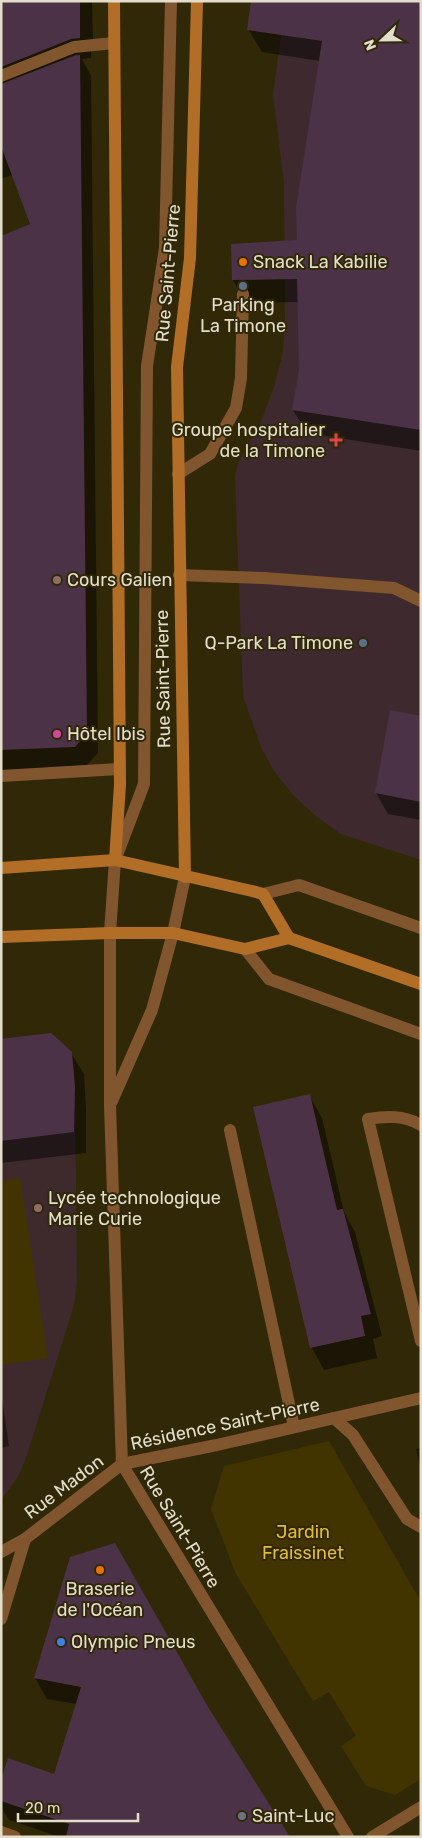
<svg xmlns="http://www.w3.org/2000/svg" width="422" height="1838" viewBox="0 0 422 1838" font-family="Rubik,sans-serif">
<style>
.education{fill:#3e2a2d}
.medical{fill:#3e2a2e}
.green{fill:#423400}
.shadow{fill:#0007}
.building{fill:#4c3246}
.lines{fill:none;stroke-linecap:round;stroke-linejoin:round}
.service{stroke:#81562e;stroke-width:12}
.minor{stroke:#81562e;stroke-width:12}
.tertiary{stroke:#81562e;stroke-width:12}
.secondary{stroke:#b26e26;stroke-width:12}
.food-dot{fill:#e8710a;stroke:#312808;stroke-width:2}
.service-dot{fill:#5c6f8a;stroke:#312808;stroke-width:2}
.health-dot{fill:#e0444e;stroke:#312808;stroke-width:2}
.education-dot{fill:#8d6e63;stroke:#312808;stroke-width:2}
.hotel-dot{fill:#d1479c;stroke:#312808;stroke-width:2}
.shop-dot{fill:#3f7fe0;stroke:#312808;stroke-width:2}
.worship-dot{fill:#6b7280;stroke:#312808;stroke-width:2}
.labels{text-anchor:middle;stroke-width:4;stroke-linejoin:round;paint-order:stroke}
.poi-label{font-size:18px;fill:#e3decc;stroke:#312808;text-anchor:start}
.street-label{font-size:18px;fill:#e3decc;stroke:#312808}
.park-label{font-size:18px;fill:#e1bc39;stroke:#312808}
</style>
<rect width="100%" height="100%" fill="#312808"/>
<polygon class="education" points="51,1033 72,1052 75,1087 77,1283 74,1305 27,1455 19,1475 1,1500 1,1039"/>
<polygon class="medical" points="421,1 421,860 341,834 317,817 294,796 274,771 261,747 243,696 235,475 239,461 262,419 274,387 283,352 285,318 284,183 273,94 281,35"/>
<g class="green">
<polygon points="20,1178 48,1358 1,1365 1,1181"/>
<polygon points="329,1441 421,1602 421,1779 395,1795 366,1786 341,1746 356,1736 329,1692 313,1701 236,1574 211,1509 224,1466"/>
</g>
<g class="shadow">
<polygon points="1,1 92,1 93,41 91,42 91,58 82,59 91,76 98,753 85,767 1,770 1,237 32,225 12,175 1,179"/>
<polygon points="421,1 421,451 307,433 293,410 300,371 299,302 246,303 233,280 232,245 298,241 320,61 262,52 248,29"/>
<polygon points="421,717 421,820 388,814 376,793"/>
<polygon points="1,1041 71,1053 84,1074 86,1109 86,1153 1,1163"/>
<polygon points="309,1095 322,1118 344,1212 355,1232 382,1336 373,1339 377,1358 324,1370 312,1348 255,1108"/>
<polygon points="1,1392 9,1446 1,1448"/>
<polygon points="421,1448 421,1468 416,1449"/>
<polygon points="35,1678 209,1711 288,1837 60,1837 9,1820 1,1807 1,1784 55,1775 77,1704 47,1699"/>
</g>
<g class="building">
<polygon points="1,1 80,1 80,38 71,39 1,67"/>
<polygon points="251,1 421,1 421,430 292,410 299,371 297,279 232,280 231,244 297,240 296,208 322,41 247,30"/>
<polygon points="76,55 80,55 87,733 75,747 1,750 1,236 30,224 1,146 1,84"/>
<polygon points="390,710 421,716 421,802 375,793"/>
<polygon points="51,1033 72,1052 75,1087 74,1132 1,1141 1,1039"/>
<polygon points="310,1094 337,1210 343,1209 371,1314 361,1316 365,1336 310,1348 253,1107"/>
<polygon points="115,1543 208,1707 290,1837 66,1837 69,1824 1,1801 1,1780 8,1758 54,1774 81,1687 34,1678 70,1557"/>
</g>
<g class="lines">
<g class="service">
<polyline points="178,474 210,454 236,408 241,378 243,294"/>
<polyline points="179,575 264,578 394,588 421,601"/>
<polyline points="1,776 119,769"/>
<polyline points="117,855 144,784 147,366 165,248 171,1"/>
<polyline points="263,894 299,885 421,928"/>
<polyline points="245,949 269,979 421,1034"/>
<path d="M421,1125C404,1115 386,1116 368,1119L421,1341"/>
<polyline points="230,1130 294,1427"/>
<polyline points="334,1418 353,1435 407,1519 421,1527"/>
<polyline points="122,1464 217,1445 421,1398"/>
<polyline points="1,1832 15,1837"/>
<polyline points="372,1837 421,1807"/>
</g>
<g class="minor">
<polyline points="1,76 74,47 114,43"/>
<polyline points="1,1619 25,1539"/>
</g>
<g class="tertiary">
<polyline points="115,860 110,933 110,1105 122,1464 348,1837"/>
<polyline points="112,1101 152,1010 173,933 185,877"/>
<polyline points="1,1552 25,1539 122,1464"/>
</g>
<g class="secondary">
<polyline points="114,1 120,785 115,860"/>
<polyline points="1,868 115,860 252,891 263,894 289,938"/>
<polyline points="185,877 177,367 190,258 197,1"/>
<polyline points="1,937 110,933 173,933 245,949 289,938 421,984"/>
</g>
</g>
<g class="food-dot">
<circle cx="243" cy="262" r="5"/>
<circle cx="100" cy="1570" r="5"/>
</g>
<g class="service-dot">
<circle cx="243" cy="286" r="5"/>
<circle cx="363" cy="643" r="5"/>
</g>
<path class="health-dot" d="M333.5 432.5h5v5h5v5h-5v5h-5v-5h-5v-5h5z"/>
<g class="education-dot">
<circle cx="57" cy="580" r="5"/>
<circle cx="38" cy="1208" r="5"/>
</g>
<circle class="hotel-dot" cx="57" cy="734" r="5"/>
<circle class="shop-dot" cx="61" cy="1642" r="5"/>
<circle class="worship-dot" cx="242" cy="1816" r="5"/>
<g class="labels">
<g class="poi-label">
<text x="253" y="268">Snack La Kabilie</text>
<text x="243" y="311" text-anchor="middle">Parking<tspan x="243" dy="21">La Timone</tspan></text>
<text x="325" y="436" text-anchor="end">Groupe hospitalier<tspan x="325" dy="21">de la Timone</tspan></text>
<text x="67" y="586">Cours Galien</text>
<text x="353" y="649" text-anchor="end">Q-Park La Timone</text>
<text x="67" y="740">Hôtel Ibis</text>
<text x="48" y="1204">Lycée technologique<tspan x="48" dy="21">Marie Curie</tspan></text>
<text x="100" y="1595" text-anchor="middle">Braserie<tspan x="100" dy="21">de l'Océan</tspan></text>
<text x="71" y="1648">Olympic Pneus</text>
<text x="252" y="1822">Saint-Luc</text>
</g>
<g class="street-label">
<text transform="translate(168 273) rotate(-85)" y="6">Rue Saint-Pierre</text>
<text transform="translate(163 679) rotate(-91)" y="6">Rue Saint-Pierre</text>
<text transform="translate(225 1424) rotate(-12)" y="6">Résidence Saint-Pierre</text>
<text transform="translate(64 1487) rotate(-37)" y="6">Rue Madon</text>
<text transform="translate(180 1527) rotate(59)" y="6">Rue Saint-Pierre</text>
</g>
<g class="park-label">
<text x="303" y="1538">Jardin<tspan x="303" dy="21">Fraissinet</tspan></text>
</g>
</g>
<rect width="422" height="1838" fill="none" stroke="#e3decc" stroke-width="5"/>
<g transform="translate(382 40) rotate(248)" stroke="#312808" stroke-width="4" paint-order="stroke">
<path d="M0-4L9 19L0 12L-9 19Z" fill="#e3decc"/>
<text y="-8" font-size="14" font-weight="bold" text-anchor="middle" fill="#e3decc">N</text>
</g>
<path d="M18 1813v8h120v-8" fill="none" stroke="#e3decc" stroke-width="2.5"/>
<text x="25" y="1813" font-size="15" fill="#e3decc" stroke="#312808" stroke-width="4" paint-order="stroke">20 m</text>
</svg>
